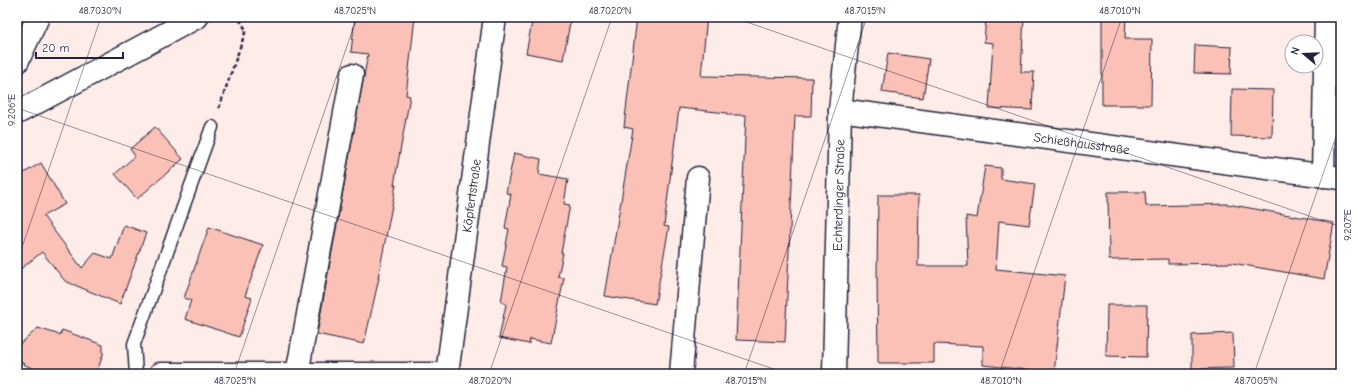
<svg xmlns="http://www.w3.org/2000/svg" width="1358" height="391" viewBox="0 0 1358 391" font-family="'Comic Neue',sans-serif">
<style>
.building{fill:#fbc0b6;stroke:#22223b}
.lines{fill:none;stroke-linecap:round;stroke-linejoin:round}
.lane-casing{stroke:#22223b;stroke-width:15}
.street-casing{stroke:#22223b;stroke-width:25}
.secondary-casing{stroke:#22223b;stroke-width:25}
.path{stroke:#22223b;stroke-width:2.5;stroke-dasharray:4 3;stroke-linecap:butt}
.lane{stroke:#fff;stroke-width:12}
.street{stroke:#fff;stroke-width:22}
.secondary{stroke:#fff;stroke-width:22}
.ticks{fill:none;stroke:#22223b;stroke-width:1;stroke-opacity:0.45}
.labels{text-anchor:middle;stroke-width:3.5;stroke-linejoin:round;paint-order:stroke}
.street-label{font-size:13px;fill:#22223b;stroke:#fff}
.neatline{fill:none;stroke:#22223b;stroke-width:1.5}
.ticks-label{font-size:10px;text-anchor:middle;fill:#22223b}
</style>
<rect width="100%" height="100%" fill="#feece9"/>
<filter id="ink" filterUnits="userSpaceOnUse"><feTurbulence type="fractalNoise" baseFrequency=".025" numOctaves="2"/><feDisplacementMap in="SourceGraphic" scale="8" xChannelSelector="R" yChannelSelector="G"/><feConvolveMatrix kernelMatrix="1 2 1 2 8 2 1 2 1" color-interpolation-filters="sRGB"/></filter>
<g filter="url(#ink)">
<g class="building">
<polygon points="355,17 415,17 406,95 410,96 394,185 396,185 378,278 379,278 364,344 317,334 368,54 351,52"/>
<polygon points="533,17 571,17 563,60 526,53"/>
<polygon points="637,17 707,17 701,76 812,78 811,116 795,116 785,342 736,340 746,115 727,115 727,113 679,108 664,226 669,227 655,304 605,296 633,129 624,127"/>
<polygon points="986,17 1024,17 1021,72 1034,72 1032,110 989,108 993,43 984,42"/>
<polygon points="1102,17 1126,17 1125,39 1152,39 1151,105 1102,105"/>
<polygon points="1195,45 1232,47 1231,74 1194,73"/>
<polygon points="888,53 929,59 923,98 882,92"/>
<polygon points="1232,89 1273,90 1272,137 1231,136"/>
<polygon points="155,127 183,159 137,199 115,174 135,156 130,149"/>
<polygon points="514,153 541,159 539,174 568,179 564,204 570,205 561,253 563,253 558,277 564,278 551,343 530,339 529,344 499,338 506,304 501,302 507,267 502,266 509,229 505,228 511,194 506,193"/>
<polygon points="41,163 65,204 43,216 82,268 95,253 112,259 124,225 146,233 120,304 65,281 42,252 17,272 17,177"/>
<polygon points="985,166 1001,168 1001,179 1035,184 1029,225 999,221 996,269 1065,276 1054,373 983,365 983,346 934,344 934,363 878,363 877,274 878,195 919,195 918,266 968,266 966,216 977,218"/>
<polygon points="1108,192 1145,192 1146,206 1227,204 1334,223 1324,279 1232,263 1168,264 1168,259 1109,260"/>
<polygon points="209,227 263,245 245,296 252,298 239,337 185,319 191,300 184,298"/>
<polygon points="1107,305 1147,305 1146,357 1106,356"/>
<polygon points="38,328 60,335 62,330 103,345 103,355 96,374 48,374 25,365 17,358 17,347"/>
<polygon points="1233,333 1234,368 1192,369 1192,335"/>
</g>
<g class="lines">
<g class="lane-casing">
<polyline id="lane" points="136,374 134,344 212,127"/>
</g>
<g class="street-casing">
<g id="street">
<polyline points="17,62 38,17"/>
<path id="s1" d="M840,110L1341,178"/>
<polyline points="1323,176 1326,17"/>
<polyline points="160,374 435,374"/>
<polyline points="297,374 352,75"/>
<path id="s2" d="M447,374L495,17"/>
<polyline points="681,374 698,178"/>
</g>
</g>
<g class="secondary-casing">
<g id="secondary">
<polyline points="17,113 197,17"/>
<path id="s3" d="M834,374L840,110L850,17"/>
</g>
</g>
<polyline class="path" points="219,108 246,30 238,17"/>
<use href="#lane" class="lane"/>
<use href="#street" class="street"/>
<use href="#secondary" class="secondary"/>
</g>
</g>
<path class="ticks" d="M732,17L1341,227M17,108L788,374M17,262L101,17M234,374L357,17M489,374L612,17M744,374L867,17M999,374L1122,17M1254,374L1341,122"/>
<g class="labels">
<g class="street-label">
<text dy="5" stroke="none"><textPath href="#s1" startOffset="244">Schießhausstraße</textPath></text>
<text dy="5" stroke="none"><textPath href="#s3" startOffset="179">Echterdinger Straße</textPath></text>
<text dy="5" stroke="none"><textPath href="#s2" startOffset="180">Köpfertstraße</textPath></text>
</g>
</g>
<rect width="1358" height="391" fill="none" stroke="#fff" stroke-width="44"/>
<g transform="translate(1304 54) rotate(289)"><circle r="19" fill="#ffffff" stroke="#a7a7b1"/>
<path d="M0-3L7 15L0 10L-7 15Z" fill="#22223b"/>
<text y="-6" font-size="11" font-weight="bold" text-anchor="middle" fill="#22223b">N</text>
</g>
<path d="M36 52v6h87v-6" fill="none" stroke="#22223b" stroke-width="2"/>
<text x="42" y="52" font-size="12" fill="#22223b" stroke="#ffffff" stroke-width="3" paint-order="stroke">20 m</text>
<rect x="22" y="22" width="1314" height="347" class="neatline"/>
<g class="ticks-label">
<text x="100" y="14">48.7030°N</text>
<text x="355" y="14">48.7025°N</text>
<text x="610" y="14">48.7020°N</text>
<text x="865" y="14">48.7015°N</text>
<text x="1120" y="14">48.7010°N</text>
<text transform="translate(11 110) rotate(-90)" y="4">9.206°E</text>
<text transform="translate(1347 225) rotate(-90)" y="4">9.207°E</text>
<text x="235" y="384">48.7025°N</text>
<text x="490" y="384">48.7020°N</text>
<text x="746" y="384">48.7015°N</text>
<text x="1001" y="384">48.7010°N</text>
<text x="1256" y="384">48.7005°N</text>
</g>
</svg>
